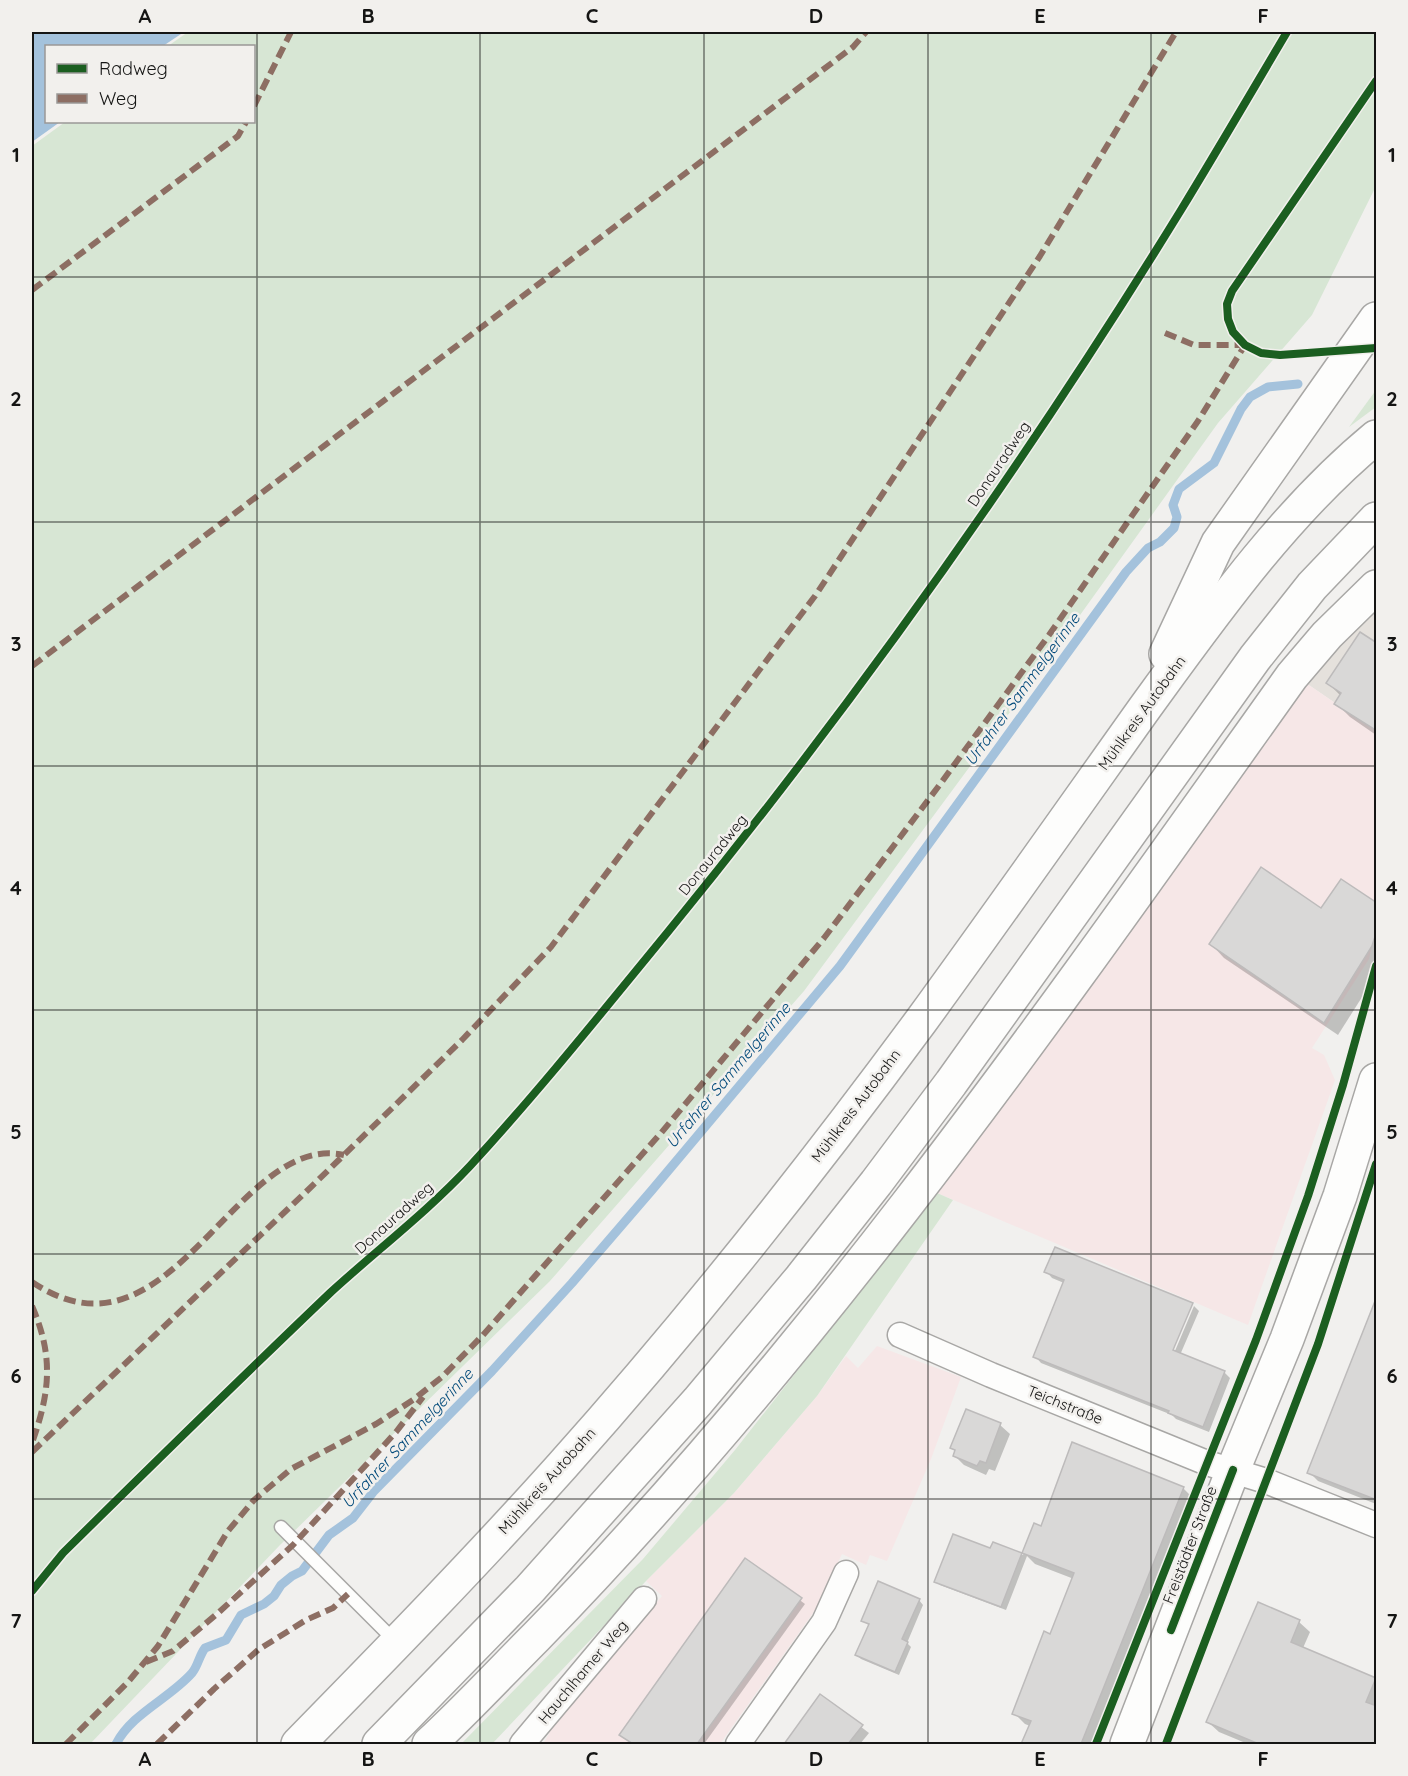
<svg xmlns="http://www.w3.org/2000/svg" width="1408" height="1776" viewBox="0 0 1408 1776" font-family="Quicksand,sans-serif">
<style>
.built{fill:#e5e1dc}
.industrial{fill:#f6e7e7}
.green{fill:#d7e6d4}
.water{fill:#a4c2dc}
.shadow{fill:#0003}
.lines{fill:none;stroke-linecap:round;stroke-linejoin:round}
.stream{stroke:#a4c2dc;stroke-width:9}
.building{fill:#d9d8d7;stroke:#bdbbbb;stroke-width:1.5}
.lane-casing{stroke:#a8a7a5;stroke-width:15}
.street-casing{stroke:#a8a7a5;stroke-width:27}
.primary-casing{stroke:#a8a7a5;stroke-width:36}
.highway-casing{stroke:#a8a7a5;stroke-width:36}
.lane{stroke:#fdfdfc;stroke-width:12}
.street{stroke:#fdfdfc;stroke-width:24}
.primary{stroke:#fdfdfc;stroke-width:33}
.highway{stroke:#fdfdfc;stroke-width:33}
.quiet{stroke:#8d6e63;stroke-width:6;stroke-dasharray:12 6;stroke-linecap:butt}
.cycleway-casing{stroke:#f2f0ed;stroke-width:11}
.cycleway{stroke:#1b5e20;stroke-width:8}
.grid{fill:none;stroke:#151514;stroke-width:1.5;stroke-opacity:0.55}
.labels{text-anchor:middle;stroke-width:5;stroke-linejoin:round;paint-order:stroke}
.street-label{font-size:15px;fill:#151514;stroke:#f2f0ed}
.water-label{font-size:16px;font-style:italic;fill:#00497a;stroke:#f2f0ed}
.neatline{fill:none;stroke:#151514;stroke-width:2}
.grid-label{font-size:20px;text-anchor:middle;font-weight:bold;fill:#151514}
</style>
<rect width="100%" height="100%" fill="#f1f0ee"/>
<polygon class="built" points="1376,608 1376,731 1306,683 1336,647"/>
<g class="industrial">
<polygon points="1306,683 1376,731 1376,930 1369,959 1312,1048 1324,1055 1335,1080 1248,1325 937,1193"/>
<polygon points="877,1346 961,1377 931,1459 887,1561 870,1555 866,1565 842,1554 816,1609 720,1744 543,1744 556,1721 662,1596 646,1581 734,1493 817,1396 846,1356 858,1368"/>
</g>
<g class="green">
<polygon points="188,32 1376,32 1376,186 1312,315 1218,423 1019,700 804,991 550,1281 280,1545 90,1744 32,1744 32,146 65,122 254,122 254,46 168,46"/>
<polygon points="1376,390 1376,407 1349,427"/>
<polygon points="937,1193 953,1200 817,1396 734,1493 646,1581 492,1744 461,1744 643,1559 735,1450"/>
</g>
<polygon class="water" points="32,32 184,32 163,46 46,46 46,122 60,122 32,142"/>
<g class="shadow">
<polygon points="1376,642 1376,735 1350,717 1336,703 1341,696 1328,683"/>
<polygon points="1376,905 1376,975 1338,1035 1224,958 1211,944 1322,910"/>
<polygon points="1046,1271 1192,1304 1169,1357 1172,1358 1194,1306 1199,1311 1180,1355 1224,1372 1230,1378 1209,1432 1176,1419 1172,1415 1041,1363 1035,1356 1064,1283 1052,1278"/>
<polygon points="1376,1298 1376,1504 1318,1481 1309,1472"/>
<polygon points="966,1411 1000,1425 1010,1434 995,1471 989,1469 986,1475 964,1465 955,1456 956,1452 952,1447"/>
<polygon points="1183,1488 1194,1499 1095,1744 1023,1744 1030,1726 1025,1724 1014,1713 1051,1636 1074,1579 1035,1564 1027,1556 1006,1610 940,1585 936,1581 991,1550 993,1544 1023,1555 1035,1525 1042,1528"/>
<polygon points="746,1560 805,1604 704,1744 634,1744 625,1739"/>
<polygon points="919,1600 923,1605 907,1643 911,1647 899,1675 861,1659 857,1655 870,1626 863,1621"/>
<polygon points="1258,1604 1299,1622 1310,1632 1303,1648 1376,1680 1376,1744 1248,1744 1219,1732 1208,1722"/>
<polygon points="821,1696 869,1733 860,1744 787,1744"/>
</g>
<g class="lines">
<path class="stream" d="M116,1744C132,1713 169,1699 192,1673C198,1666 199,1656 205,1648L226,1640L241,1615L264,1604L274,1596L281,1585L292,1576L302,1571L329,1535L353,1518L374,1491L492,1371L572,1283L652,1190L840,966L1126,572L1148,548L1160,542L1174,528L1177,517L1173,505L1179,489L1214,463L1241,409L1250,397L1268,387L1298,384"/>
</g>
<g class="building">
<polygon points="1360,632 1377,643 1377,731 1334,704 1341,693 1326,683"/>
<polygon points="1261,867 1321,908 1341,879 1377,903 1377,930 1372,946 1324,1023 1209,944"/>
<polygon points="1055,1247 1193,1303 1173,1350 1225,1371 1203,1427 1168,1413 1169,1411 1033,1357 1064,1280 1044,1272"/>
<polygon points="1375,1301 1377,1301 1377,1500 1307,1473"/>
<polygon points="966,1409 1001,1423 986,1463 980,1461 977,1466 953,1456 955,1450 950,1448"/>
<polygon points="1072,1442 1184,1487 1081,1744 1021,1744 1031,1721 1012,1714 1044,1631 1050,1634 1074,1573 1022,1553 1034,1523 1041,1526"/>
<polygon points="953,1534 990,1548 993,1542 1022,1553 1001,1607 934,1582"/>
<polygon points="745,1558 802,1598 697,1744 633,1744 619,1735"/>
<polygon points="878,1581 920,1599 902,1639 908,1642 895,1672 855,1655 869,1624 861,1621"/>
<polygon points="1258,1602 1300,1620 1291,1642 1376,1678 1366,1702 1377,1706 1377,1744 1259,1744 1206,1722"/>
<polygon points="820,1694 863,1725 848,1744 784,1744"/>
</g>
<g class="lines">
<g class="lane-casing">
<polyline id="lane" points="281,1527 396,1642"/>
</g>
<g class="street-casing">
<g id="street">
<polyline points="900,1335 991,1375 1207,1463 1266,1481 1376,1525"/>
<polyline points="522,1744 644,1599"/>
<polyline points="738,1744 824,1622 846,1573"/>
</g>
</g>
<g class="primary-casing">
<polyline id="primary" points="1127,1744 1233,1470 1287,1339 1340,1196 1376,1080"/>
</g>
<g class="highway-casing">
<g id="highway">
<polyline points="1166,654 1218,543 1376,319"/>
<path d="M298,1744C387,1653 477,1561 562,1466C689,1324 808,1174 921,1021C996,918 1070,813 1144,709C1213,614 1285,512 1376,437"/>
<polyline points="379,1744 530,1589 698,1401 801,1278 876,1183 951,1083 1255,658 1312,586 1376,519"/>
<path d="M429,1744C466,1710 500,1673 536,1637C821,1345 1056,1007 1292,676L1327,635L1376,587"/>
</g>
</g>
<use href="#lane" class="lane"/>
<use href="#street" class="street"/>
<use href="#primary" class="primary"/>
<use href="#highway" class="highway"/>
<g class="quiet">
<polyline points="254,106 291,32"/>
<polyline points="32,290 238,136 246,122"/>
<polyline points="1165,333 1194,345 1245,345"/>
<polyline points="32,666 853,47 866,32"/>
<path d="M32,1282C171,1376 235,1131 344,1155"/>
<path d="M32,1306C54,1357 50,1392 32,1443"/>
<polyline points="32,1452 310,1188 462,1040 551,947 815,596 1040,256 1176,32"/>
<polyline points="146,1662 173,1651 218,1613 293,1545 396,1432 423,1397"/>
<polyline points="66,1744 128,1682 158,1646 228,1531 254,1500 291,1469 376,1424 413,1400 442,1377 483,1335 661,1133 824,938 938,787 1049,635 1198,421 1245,345"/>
<polyline points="157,1744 214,1689 258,1650 306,1620 333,1608 348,1594"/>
</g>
<g class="cycleway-casing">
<g id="cycleway">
<polyline points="1376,81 1232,291 1227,304 1228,319 1233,332 1245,345 1261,353 1280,355 1376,348"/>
<path d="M32,1591L63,1553C151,1466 241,1378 331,1292C377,1250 427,1212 470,1166C539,1091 603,1011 667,933C854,704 1026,462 1181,210C1217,151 1252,91 1287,32"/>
<polyline points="1171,1630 1233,1470"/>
<polyline points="1096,1744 1256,1340 1308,1196 1343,1085 1376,966"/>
<polyline points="1166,1744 1318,1344 1376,1164"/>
</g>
</g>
<use href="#cycleway" class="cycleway"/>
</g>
<path class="grid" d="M257,32V1744M480,32V1744M704,32V1744M928,32V1744M1151,32V1744M32,277H1376M32,522H1376M32,766H1376M32,1010H1376M32,1254H1376M32,1499H1376"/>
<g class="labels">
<g class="street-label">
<text transform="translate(999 464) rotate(-56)" y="5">Donauradweg</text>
<text transform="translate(1142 713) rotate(-54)" y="5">Mühlkreis Autobahn</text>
<text transform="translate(713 855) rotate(-51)" y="5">Donauradweg</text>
<text transform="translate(856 1106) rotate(-53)" y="5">Mühlkreis Autobahn</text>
<text transform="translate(394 1218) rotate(-42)" y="5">Donauradweg</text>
<text transform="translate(1065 1405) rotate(22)" y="5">Teichstraße</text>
<text transform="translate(547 1481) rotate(-48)" y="5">Mühlkreis Autobahn</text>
<text transform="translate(1190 1545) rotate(-69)" y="5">Freistädter Straße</text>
<text transform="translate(583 1672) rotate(-50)" y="5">Hauchlhamer Weg</text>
</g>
<g class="water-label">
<text transform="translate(1022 689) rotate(-54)" y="6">Urfahrer Sammelgerinne</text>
<text transform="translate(728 1075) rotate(-50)" y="6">Urfahrer Sammelgerinne</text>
<text transform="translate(407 1438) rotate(-47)" y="6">Urfahrer Sammelgerinne</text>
</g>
</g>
<rect width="1408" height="1776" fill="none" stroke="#f2f0ed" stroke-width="66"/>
<rect x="45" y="45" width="210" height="78" fill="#f2f0ed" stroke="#9a9896" stroke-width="1.5"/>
<rect x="57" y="64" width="30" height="9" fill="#1b5e20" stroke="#9a9896" stroke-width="1.5"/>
<text x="99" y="75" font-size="18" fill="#151514">Radweg</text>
<rect x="57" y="94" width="30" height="9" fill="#8d6e63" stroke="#9a9896" stroke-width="1.5"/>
<text x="99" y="105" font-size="18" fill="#151514">Weg</text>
<rect x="33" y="33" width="1342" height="1710" class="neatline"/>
<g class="grid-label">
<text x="145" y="23">A</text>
<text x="368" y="23">B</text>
<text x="592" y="23">C</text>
<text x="816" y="23">D</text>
<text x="1040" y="23">E</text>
<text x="1263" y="23">F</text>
<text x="16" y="162">1</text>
<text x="1392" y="162">1</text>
<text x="16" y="406">2</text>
<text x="1392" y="406">2</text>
<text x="16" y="651">3</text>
<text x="1392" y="651">3</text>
<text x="16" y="895">4</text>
<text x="1392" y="895">4</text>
<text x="16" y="1139">5</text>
<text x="1392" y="1139">5</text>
<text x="16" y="1383">6</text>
<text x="1392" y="1383">6</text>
<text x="16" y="1628">7</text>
<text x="1392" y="1628">7</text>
<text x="145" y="1766">A</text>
<text x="368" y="1766">B</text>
<text x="592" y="1766">C</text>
<text x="816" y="1766">D</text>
<text x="1040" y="1766">E</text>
<text x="1263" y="1766">F</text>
</g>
</svg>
